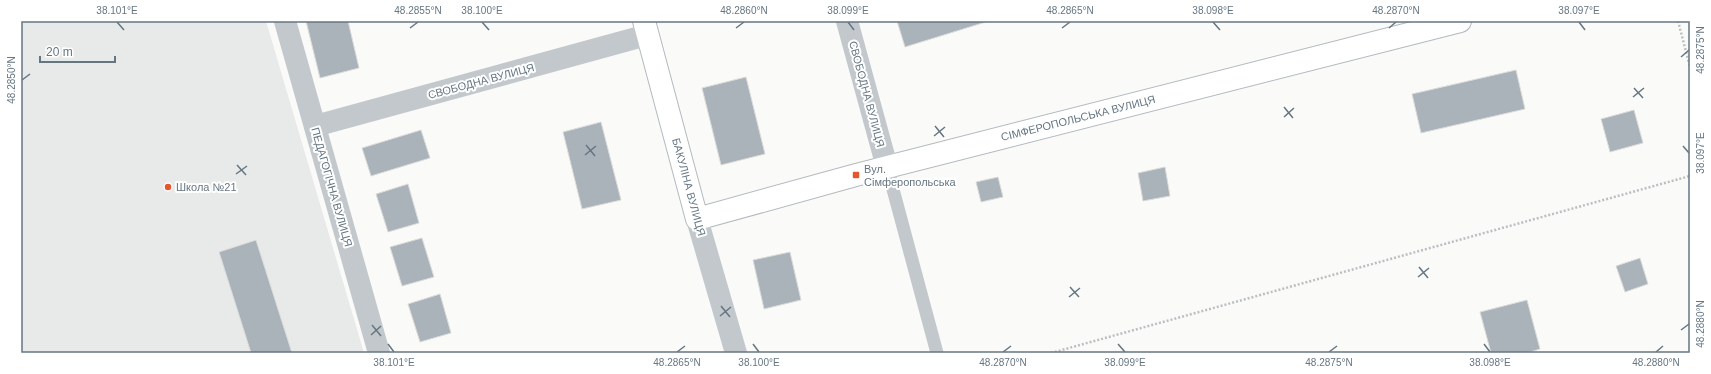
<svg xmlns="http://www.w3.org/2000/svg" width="1711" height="374" viewBox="0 0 1711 374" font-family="Helvetica,sans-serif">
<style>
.built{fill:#e8e9e9}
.building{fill:#aab3b9;stroke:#dcdcda}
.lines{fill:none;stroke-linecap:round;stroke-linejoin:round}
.secondary-casing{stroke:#b3babf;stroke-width:24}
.path{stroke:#bbbfc2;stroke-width:2.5;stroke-dasharray:2 2;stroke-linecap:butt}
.lane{stroke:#c3c8cc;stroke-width:13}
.street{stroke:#c3c8cc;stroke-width:22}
.secondary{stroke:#fff;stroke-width:22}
.ticks{fill:none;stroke:#657683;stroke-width:1.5}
.poi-dot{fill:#e4572e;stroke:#fff;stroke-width:1.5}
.labels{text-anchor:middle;stroke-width:4;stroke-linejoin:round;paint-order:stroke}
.street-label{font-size:11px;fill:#657683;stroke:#fff}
.poi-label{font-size:11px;fill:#657683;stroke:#fff;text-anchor:start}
.neatline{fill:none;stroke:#657683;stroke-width:1.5}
.ticks-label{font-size:10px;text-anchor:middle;fill:#657683}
</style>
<rect width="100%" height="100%" fill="#fafaf8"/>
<polygon class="built" points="21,21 266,21 364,353 21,353"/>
<g class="building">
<polygon points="306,21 348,21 359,68 320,78"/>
<polygon points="897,21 989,21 905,47"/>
<polygon points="1516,70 1525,109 1421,133 1412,94"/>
<polygon points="746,77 765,154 721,165 702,88"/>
<polygon points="1634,110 1643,143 1610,152 1601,119"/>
<polygon points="601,122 621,200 582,209 563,132"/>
<polygon points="421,130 430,158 371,176 362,148"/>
<polygon points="1165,167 1170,196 1143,201 1138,173"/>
<polygon points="998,177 1003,197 981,202 976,182"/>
<polygon points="408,184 419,223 388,232 376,194"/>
<polygon points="422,238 434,277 402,286 390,247"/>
<polygon points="256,240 292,353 251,353 219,252"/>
<polygon points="790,252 801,300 764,309 753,260"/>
<polygon points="1640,258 1648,284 1625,292 1616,266"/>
<polygon points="440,294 451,333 420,342 408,304"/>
<polygon points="1527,300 1540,349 1527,353 1491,353 1480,312"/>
</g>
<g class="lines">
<g class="secondary-casing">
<polyline id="secondary" points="644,21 697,219 856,175 1460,21"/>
</g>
<g class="path">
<polyline points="1678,21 1690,67"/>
<polyline points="1051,353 1690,176"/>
</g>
<polyline class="lane" points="887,167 937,353"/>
<g class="street">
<polyline points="285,21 379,353"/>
<polyline points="847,21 887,167"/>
<polyline points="315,126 647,35"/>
<polyline points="697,219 736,353"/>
</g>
<use href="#secondary" class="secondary"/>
</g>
<path class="ticks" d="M117,22L124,30M482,22L489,30M848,22L854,30M1213,22L1220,30M1579,22L1585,30M410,28L418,22M736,28L744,22M1062,28L1070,22M1389,28L1396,22M1681,57L1689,50M22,80L30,74M1634,88L1643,98M1633,97L1644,88M1284,107L1293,118M1284,117L1294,108M935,126L944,137M934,136L945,127M586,145L595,156M1683,146L1689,153M585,155L596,146M237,165L246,175M236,174L247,166M1419,267L1428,278M1418,277L1429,268M1070,287L1079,297M1069,297L1080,288M721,306L730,317M720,316L731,307M372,325L381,336M1681,330L1689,324M371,335L381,326M388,344L394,352M753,344L759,352M1118,344L1125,352M1484,344L1490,352M677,352L685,346M1003,352L1011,346M1329,352L1337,346M1656,352L1663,346"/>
<g class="poi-dot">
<rect x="852" y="171" width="8" height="8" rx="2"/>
<circle cx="168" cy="187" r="4"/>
</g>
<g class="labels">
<g class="street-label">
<text transform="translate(481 81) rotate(-15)" y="4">СВОБОДНА ВУЛИЦЯ</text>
<text transform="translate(867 94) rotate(75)" y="4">СВОБОДНА ВУЛИЦЯ</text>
<text transform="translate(1078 118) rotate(-14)" y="4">СІМФЕРОПОЛЬСЬКА ВУЛИЦЯ</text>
<text transform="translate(332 187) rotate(74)" y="4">ПЕДАГОГІЧНА ВУЛИЦЯ</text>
<text transform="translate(689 187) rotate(75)" y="4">БАКУЛІНА ВУЛИЦЯ</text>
</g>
<g class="poi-label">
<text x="864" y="173">Вул.<tspan x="864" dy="13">Сімферопольська</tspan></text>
<text x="176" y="191">Школа №21</text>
</g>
</g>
<rect width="1711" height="374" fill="none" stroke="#ffffff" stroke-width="44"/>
<path d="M40 56v6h75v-6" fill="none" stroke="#657683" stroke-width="2"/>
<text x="46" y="56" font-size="12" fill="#657683" stroke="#ffffff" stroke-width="3" paint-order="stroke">20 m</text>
<rect x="22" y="22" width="1667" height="330" class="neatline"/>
<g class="ticks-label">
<text x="117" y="14">38.101°E</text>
<text x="418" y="14">48.2855°N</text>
<text x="482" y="14">38.100°E</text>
<text x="744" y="14">48.2860°N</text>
<text x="848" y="14">38.099°E</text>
<text x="1070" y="14">48.2865°N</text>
<text x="1213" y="14">38.098°E</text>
<text x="1396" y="14">48.2870°N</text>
<text x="1579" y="14">38.097°E</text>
<text transform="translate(1700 50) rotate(-90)" y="4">48.2875°N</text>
<text transform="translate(11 80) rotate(-90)" y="4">48.2850°N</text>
<text transform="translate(1700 153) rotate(-90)" y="4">38.097°E</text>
<text transform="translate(1700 324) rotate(-90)" y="4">48.2880°N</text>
<text x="394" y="366">38.101°E</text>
<text x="677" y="366">48.2865°N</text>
<text x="759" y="366">38.100°E</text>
<text x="1003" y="366">48.2870°N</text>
<text x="1125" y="366">38.099°E</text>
<text x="1329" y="366">48.2875°N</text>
<text x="1490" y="366">38.098°E</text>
<text x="1656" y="366">48.2880°N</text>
</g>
</svg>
